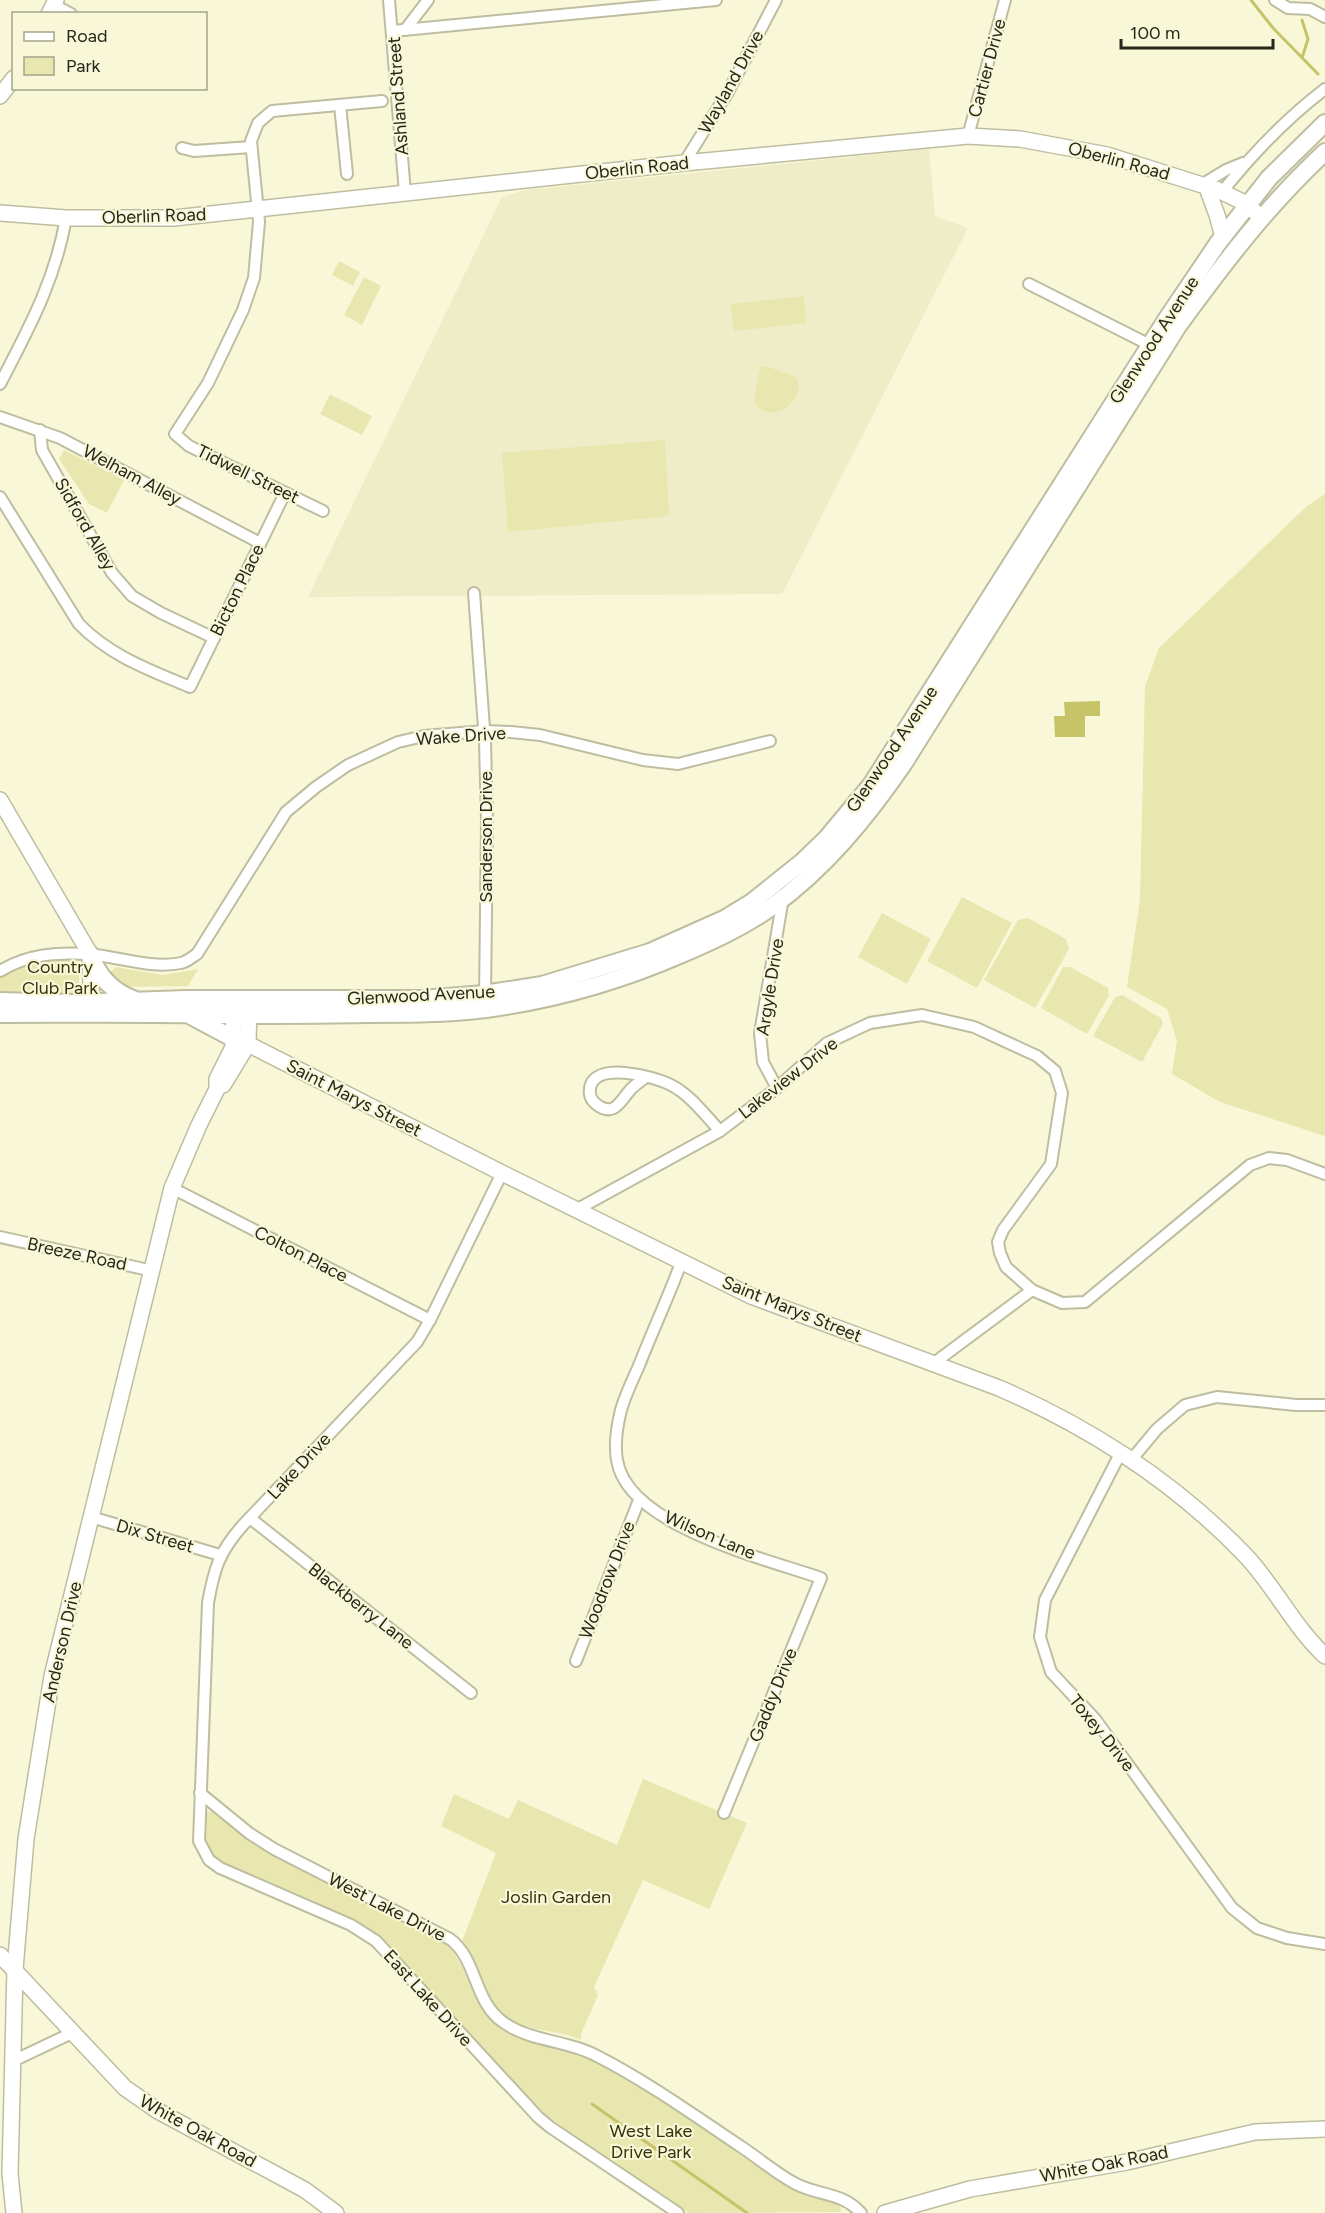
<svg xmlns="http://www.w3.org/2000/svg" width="1325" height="2213" viewBox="0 0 1325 2213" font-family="Figtree,sans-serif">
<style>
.built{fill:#eeedc7}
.green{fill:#e8e7af}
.water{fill:#c7c368}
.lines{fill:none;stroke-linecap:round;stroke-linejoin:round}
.stream{stroke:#c7c368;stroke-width:3}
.street-casing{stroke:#bebda0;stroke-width:14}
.secondary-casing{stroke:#bebda0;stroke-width:18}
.primary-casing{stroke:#bebda0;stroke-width:20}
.street{stroke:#fff;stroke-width:10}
.secondary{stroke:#fff;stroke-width:15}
.primary{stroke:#fff;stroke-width:16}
.labels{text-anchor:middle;stroke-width:4.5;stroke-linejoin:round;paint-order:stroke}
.street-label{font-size:18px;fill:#26261a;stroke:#f8f8d9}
.park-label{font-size:18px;fill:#35330a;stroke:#f8f8d9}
</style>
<rect width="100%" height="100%" fill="#f8f8d9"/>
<polygon class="built" points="929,149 935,216 968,228 782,594 308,597 502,197 526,190"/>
<g class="green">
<polygon points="339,261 360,272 353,286 332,275"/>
<polygon points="364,277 381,286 362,325 344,315"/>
<polygon points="804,296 806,323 734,331 731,304"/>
<path d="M766,366L795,377L799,383C798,406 772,425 754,403L759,371L761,367Z"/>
<polygon points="330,394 372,416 362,435 320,414"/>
<polygon points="665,440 669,516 508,532 502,453"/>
<polygon points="64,450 124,480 107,513 89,504 59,459"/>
<polygon points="1325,494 1325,1136 1220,1102 1172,1074 1177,1041 1167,1009 1127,987 1140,899 1145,686 1159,648 1307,506"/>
<polygon points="962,897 1012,923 977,988 927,961"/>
<polygon points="882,913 931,939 907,984 858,957"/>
<polygon points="1028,918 1066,939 1069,949 1035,1008 984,980 1018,920"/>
<path d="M70,958L76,961C80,974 83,991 67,996H0V976C22,964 44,959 70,958Z"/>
<polygon points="116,967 162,975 198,969 188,986 124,987 108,974"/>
<polygon points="1063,967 1070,967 1108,988 1109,995 1087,1034 1041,1008"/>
<polygon points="1122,995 1161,1018 1163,1024 1142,1062 1093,1036 1115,997"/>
<path d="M643,1779L747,1823L709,1909L643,1880L594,1987L598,1995L581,2034V2040C562,2031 541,2032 522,2025C484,2010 481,1974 462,1941L496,1853L441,1826L454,1794L509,1819L518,1800L617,1845Z"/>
<path d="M213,1810L252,1842L275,1856L441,1938C469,1963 468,2000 497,2025C516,2042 555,2041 579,2052C641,2081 696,2126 753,2163C763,2169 773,2178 783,2183C801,2193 821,2197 840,2203L841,2212L689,2213L568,2131L540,2110L501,2072L372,1931L341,1914L216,1861L202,1840L204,1814Z"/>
</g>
<polygon class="water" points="1100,701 1100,716 1085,716 1085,737 1055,737 1054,716 1065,716 1064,702"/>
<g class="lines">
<g class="stream">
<polyline points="1251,0 1273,28 1318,74"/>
<polyline points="1302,20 1308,39 1302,58"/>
<polyline points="592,2104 747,2213"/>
</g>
<g class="street-casing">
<g id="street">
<polyline points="389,0 405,193"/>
<polyline points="1275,0 1288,8 1310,9 1325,17"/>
<polyline points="54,5 71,14"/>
<polyline points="405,30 428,0"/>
<polyline points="393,31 716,0"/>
<polyline points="340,105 347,174"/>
<polyline points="968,136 1005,0"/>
<polyline points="182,148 194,151 251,147"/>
<polyline points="684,163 728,92 776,0"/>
<polyline points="1203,184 1226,170 1243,163"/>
<path d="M1222,192C1253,153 1286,119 1325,89"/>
<polyline points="1029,284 1150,345"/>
<path d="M0,384C29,328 55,281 66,218"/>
<polyline points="0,417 60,438 260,543"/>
<polyline points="40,430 42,450 112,573 132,596 161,613 214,638"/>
<path d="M0,497L79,624C110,656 150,670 190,687L285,493"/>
<polyline points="323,511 189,446 175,434 208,383 243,310 254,278 259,222 251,141 258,123 272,111 382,101"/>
<polyline points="474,593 485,741 487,822 485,1000"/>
<path d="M0,971C28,954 58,952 89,954C119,957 151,969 181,963C187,962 192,957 197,954L286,812L316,787L348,765L398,742L424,736L485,731L511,732L540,735L643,760L678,764L770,741"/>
<path d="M646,1077C641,1081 636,1084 632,1088C621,1099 615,1119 596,1104C591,1100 589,1094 590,1088C595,1061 652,1076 669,1084C690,1094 705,1115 720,1131"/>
<polyline points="777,1088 763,1062 760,1033 783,898 782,895"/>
<path d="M502,1173L430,1320L417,1342L243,1525C219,1552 214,1569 208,1603L199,1841L209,1860L220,1868L351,1925L376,1941L538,2117L550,2127L678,2213"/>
<polyline points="172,1188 430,1320"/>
<polyline points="576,1210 720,1131 777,1088 827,1043 870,1023 922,1015 974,1027 1037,1056 1055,1071 1062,1093 1051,1164 1003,1230 998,1242 1000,1253 1006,1267 1032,1290 1062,1303 1085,1302 1250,1165 1269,1158 1287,1160 1325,1174"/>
<polyline points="0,1237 153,1271"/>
<path d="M681,1263C668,1298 652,1332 638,1368C632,1381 625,1396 621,1410C617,1426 614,1443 617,1460C627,1526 766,1559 821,1578L724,1813"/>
<polyline points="934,1363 1032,1290"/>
<polyline points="1121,1452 1045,1600 1040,1637 1051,1672 1095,1719 1232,1908 1257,1928 1287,1938 1325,1944"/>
<polyline points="1132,1459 1157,1429 1185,1405 1217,1397 1296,1405 1325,1405"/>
<polyline points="91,1517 220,1555"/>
<polyline points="250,1518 471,1693"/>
<polyline points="576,1661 639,1500"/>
<path d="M200,1793L249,1833L274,1849L450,1939C477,1959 474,2002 503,2022C530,2042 568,2040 597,2056C648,2082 695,2116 743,2148C761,2160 777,2174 796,2184C820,2196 842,2192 861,2213"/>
<polyline points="13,2061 74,2032"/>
</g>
</g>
<g class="secondary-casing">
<g id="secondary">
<polyline points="49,14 56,0"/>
<polyline points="0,96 14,78"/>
<polyline points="1206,185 1217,215 1223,237"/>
<polyline points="0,213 66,218 174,218 684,163 968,136 1020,139 1107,155 1218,190 1247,204 1260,217"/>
<polyline points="0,800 90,954 92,1012"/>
<path d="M248,1044L502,1173L751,1296L999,1388C1091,1428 1176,1483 1246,1556C1275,1587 1294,1627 1325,1656"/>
<polyline points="223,1085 248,1044 249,1002"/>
<polyline points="0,1955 125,2088 158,2111 305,2190 336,2213"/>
<polyline points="14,2213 10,2174 15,1969 26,1839 52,1676 172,1188 199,1125 217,1089 217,1079 233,1047 234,1003"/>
<polyline points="885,2213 970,2189 1127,2162 1255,2132 1325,2129"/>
</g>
</g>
<g class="primary-casing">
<g id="primary">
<path d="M90,954C98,976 111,991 133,999"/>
<polyline points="0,1001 71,1003 186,999 422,999 484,994 542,985 650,952 724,919 752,902 802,862 826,839 871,785 1166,320 1218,243 1269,178 1325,123"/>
<path d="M0,1014C75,1014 149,1013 223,1015C271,1015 319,1015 367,1014C407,1014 447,1014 486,1009C554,1000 620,981 682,954C712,941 743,927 770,908C824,870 867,817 904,763L1178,326C1224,263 1267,206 1325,152"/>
<polyline points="191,1016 234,1039 248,1044"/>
</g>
</g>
<use href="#street" class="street"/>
<use href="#secondary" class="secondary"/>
<use href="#primary" class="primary"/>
</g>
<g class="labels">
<g class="street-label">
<text transform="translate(987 68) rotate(-75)" y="6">Cartier Drive</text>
<text transform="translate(731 82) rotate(-61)" y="6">Wayland Drive</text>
<text transform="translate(398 96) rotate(-94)" y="6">Ashland Street</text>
<text transform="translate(1119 161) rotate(15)" y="6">Oberlin Road</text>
<text transform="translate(637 168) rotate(-6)" y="6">Oberlin Road</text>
<text transform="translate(154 216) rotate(-2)" y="6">Oberlin Road</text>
<text transform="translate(1154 340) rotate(-57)" y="6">Glenwood Avenue</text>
<text transform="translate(248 474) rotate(26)" y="6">Tidwell Street</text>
<text transform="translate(132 475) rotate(28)" y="6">Welham Alley</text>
<text transform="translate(85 524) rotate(60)" y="6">Sidford Alley</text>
<text transform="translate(237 590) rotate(-64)" y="6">Bicton Place</text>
<text transform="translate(461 736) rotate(-4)" y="6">Wake Drive</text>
<text transform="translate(892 749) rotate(-56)" y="6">Glenwood Avenue</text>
<text transform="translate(486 837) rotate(-90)" y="6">Sanderson Drive</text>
<text transform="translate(770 987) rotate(-81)" y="6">Argyle Drive</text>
<text transform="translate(421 995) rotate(-3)" y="6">Glenwood Avenue</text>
<text transform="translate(788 1078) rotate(-38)" y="6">Lakeview Drive</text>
<text transform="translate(354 1098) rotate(27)" y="6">Saint Marys Street</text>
<text transform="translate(77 1254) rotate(12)" y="6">Breeze Road</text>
<text transform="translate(301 1254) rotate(27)" y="6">Colton Place</text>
<text transform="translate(792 1309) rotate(22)" y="6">Saint Marys Street</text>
<text transform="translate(299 1466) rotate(-47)" y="6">Lake Drive</text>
<text transform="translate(710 1535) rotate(23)" y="6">Wilson Lane</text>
<text transform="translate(155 1536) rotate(16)" y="6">Dix Street</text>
<text transform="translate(607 1580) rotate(-69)" y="6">Woodrow Drive</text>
<text transform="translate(361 1606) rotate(38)" y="6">Blackberry Lane</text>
<text transform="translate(62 1642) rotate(-77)" y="6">Anderson Drive</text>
<text transform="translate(773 1695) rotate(-68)" y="6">Gaddy Drive</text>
<text transform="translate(1102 1733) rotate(51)" y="6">Toxey Drive</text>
<text transform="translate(387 1907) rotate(27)" y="6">West Lake Drive</text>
<text transform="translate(428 1998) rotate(48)" y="6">East Lake Drive</text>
<text transform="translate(198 2131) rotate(29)" y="6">White Oak Road</text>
<text transform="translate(1104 2164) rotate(-11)" y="6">White Oak Road</text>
</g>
<g class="park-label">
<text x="60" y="973">Country<tspan x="60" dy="21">Club Park</tspan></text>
<text x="556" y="1903">Joslin Garden</text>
<text x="651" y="2137">West Lake<tspan x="651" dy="21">Drive Park</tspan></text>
</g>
</g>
<rect x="12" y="12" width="195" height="78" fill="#f8f8d9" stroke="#a4a48d" stroke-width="1.5"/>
<rect x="24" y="32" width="30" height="9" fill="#ffffff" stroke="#a4a48d" stroke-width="1.5"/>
<text x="66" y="42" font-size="18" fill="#26261a">Road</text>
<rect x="24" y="57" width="30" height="18" fill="#e8e7af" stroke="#a4a48d" stroke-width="1.5"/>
<text x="66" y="72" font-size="18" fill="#26261a">Park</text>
<path d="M1121 39v9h152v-9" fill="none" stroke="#26261a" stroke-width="3"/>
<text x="1130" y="39" font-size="18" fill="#26261a" stroke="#f8f8d9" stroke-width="4.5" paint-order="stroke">100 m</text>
</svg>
